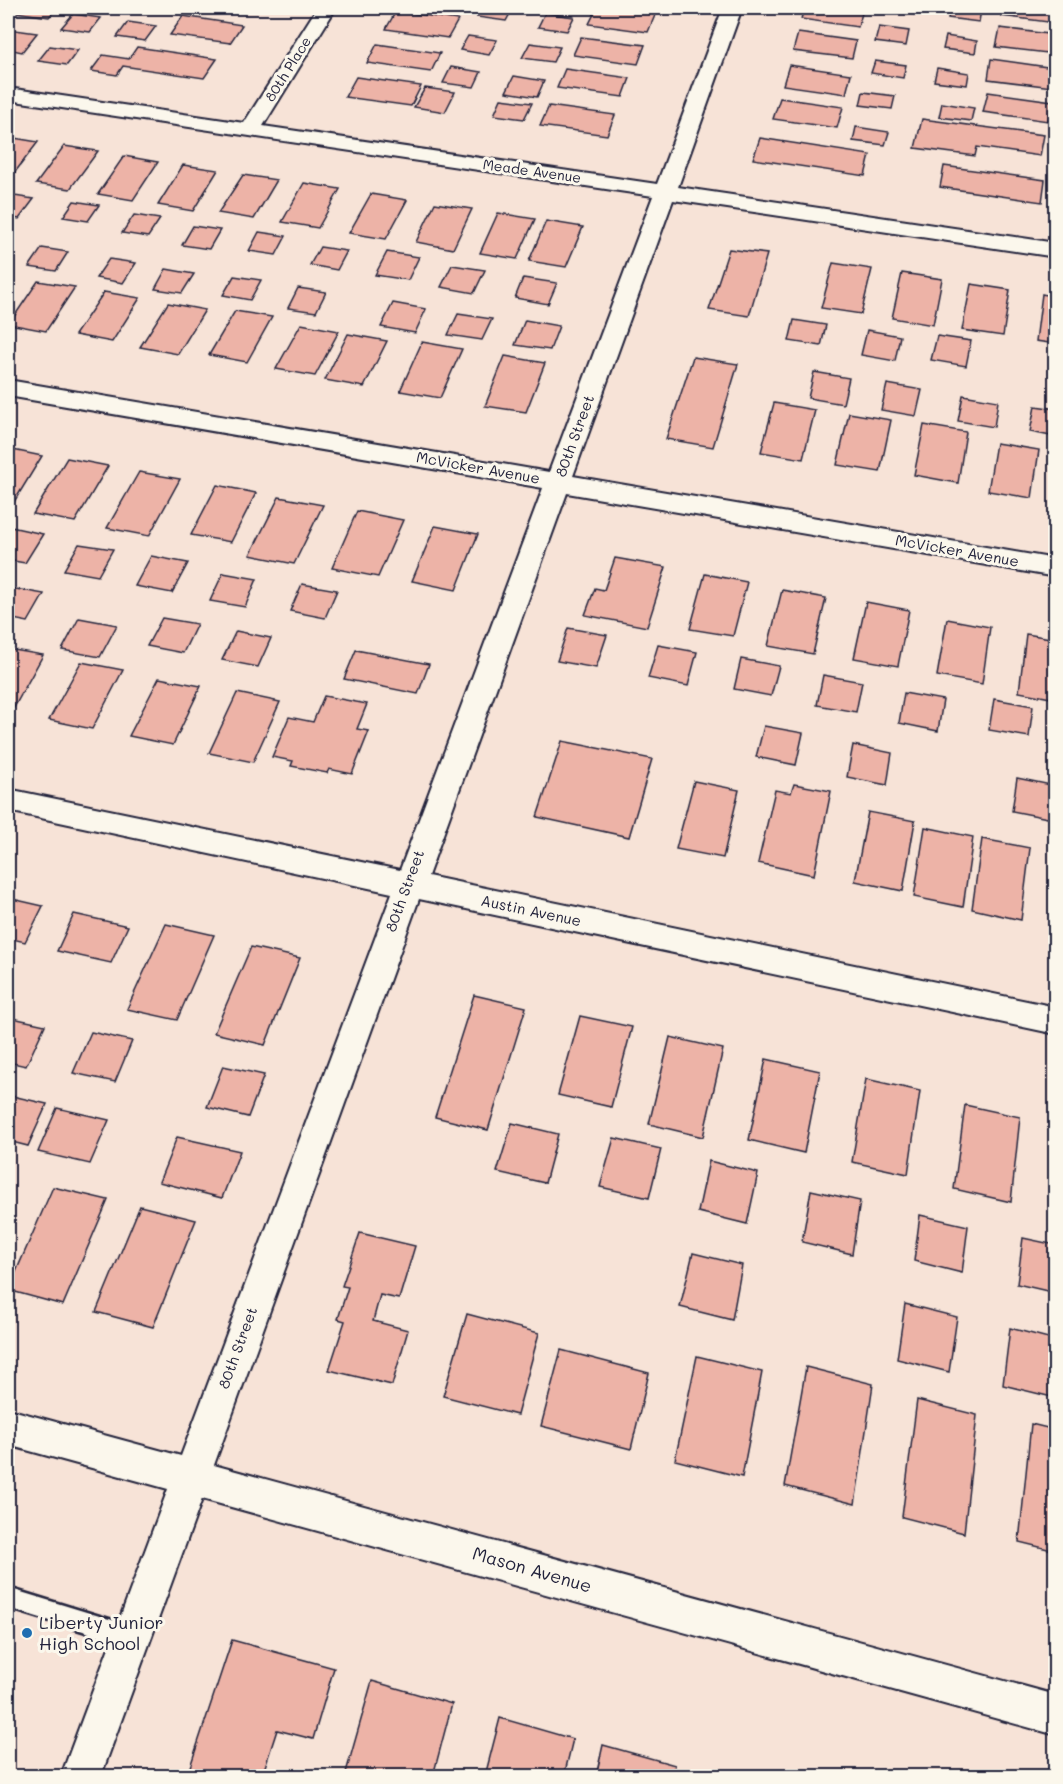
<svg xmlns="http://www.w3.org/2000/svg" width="1063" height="1784" viewBox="0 0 1063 1784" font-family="Mali,sans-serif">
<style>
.building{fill:#edb3a7;stroke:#22223b;stroke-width:1.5}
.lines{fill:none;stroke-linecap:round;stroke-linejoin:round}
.lane-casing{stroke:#22223b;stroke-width:5}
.street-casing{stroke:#22223b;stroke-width:4}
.lane{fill:#fbf7ec;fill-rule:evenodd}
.street{fill:#fbf7ec;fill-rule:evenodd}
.poi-dot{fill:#1f6fb2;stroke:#fbf7ec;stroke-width:2}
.labels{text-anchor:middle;stroke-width:6;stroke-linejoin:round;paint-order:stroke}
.far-street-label{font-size:14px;fill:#22223b;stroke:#fbf7ec}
.street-label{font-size:15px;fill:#22223b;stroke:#fbf7ec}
.near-street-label{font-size:18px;fill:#22223b;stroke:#fbf7ec}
.near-poi-label{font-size:18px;fill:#22223b;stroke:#fbf7ec;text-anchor:start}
</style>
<rect width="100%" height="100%" fill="#f7e3d7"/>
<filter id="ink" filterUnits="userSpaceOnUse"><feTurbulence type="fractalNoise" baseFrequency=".0167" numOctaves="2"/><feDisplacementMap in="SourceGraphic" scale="12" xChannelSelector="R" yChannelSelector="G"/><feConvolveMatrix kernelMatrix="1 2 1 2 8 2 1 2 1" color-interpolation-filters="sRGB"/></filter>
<g filter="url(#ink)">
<g class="building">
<polygon points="8,8 57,8 49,17 8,11"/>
<polygon points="482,8 513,8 506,21 477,17"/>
<polygon points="597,8 611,8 656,13 648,32 589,24"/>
<polygon points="804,8 845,8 863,10 858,27 801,19"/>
<polygon points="887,8 918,8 917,15 886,11"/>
<polygon points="950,8 981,10 979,22 948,18"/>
<polygon points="1002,8 1056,8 1056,23 1001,16"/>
<polygon points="396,11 458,20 448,38 386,29"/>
<polygon points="545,13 574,17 567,31 538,27"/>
<polygon points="73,14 101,18 90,32 61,28"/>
<polygon points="183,16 242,25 230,43 170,35"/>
<polygon points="128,22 156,26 145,41 117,37"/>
<polygon points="879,27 909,31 906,46 875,42"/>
<polygon points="1000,28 1056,35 1056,54 996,47"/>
<polygon points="8,29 37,33 22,52 8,49"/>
<polygon points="798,33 856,41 852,58 793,51"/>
<polygon points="468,36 497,40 489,55 460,50"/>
<polygon points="946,36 977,41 975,53 943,49"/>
<polygon points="581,37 645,45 638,64 573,55"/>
<polygon points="530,43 560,47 553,62 522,58"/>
<polygon points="377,44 440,53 431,72 367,63"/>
<polygon points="50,46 78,50 67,65 38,61"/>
<polygon points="137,47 217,59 204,78 123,66 117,75 91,71 103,55 129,59"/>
<polygon points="991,59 1054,68 1052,87 988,79"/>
<polygon points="875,61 906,65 903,78 871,73"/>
<polygon points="789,65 851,74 846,94 783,85"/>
<polygon points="451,67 481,72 474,87 443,83"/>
<polygon points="937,68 969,73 967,85 934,81"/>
<polygon points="565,69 630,78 623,97 557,88"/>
<polygon points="514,76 544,81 537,97 506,92"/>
<polygon points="356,77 421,86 411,106 345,97"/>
<polygon points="425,88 455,92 445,112 414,107"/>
<polygon points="863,92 895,96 892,109 860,105"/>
<polygon points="988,92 1052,101 1048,121 983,112"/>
<polygon points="780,98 843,107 837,128 773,119"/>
<polygon points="501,99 532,103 524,119 494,115"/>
<polygon points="942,103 974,108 971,121 939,117"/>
<polygon points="549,106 615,115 607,135 540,126"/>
<polygon points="922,119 1044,135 1040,156 977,147 975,156 915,148"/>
<polygon points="856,127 889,132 885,145 853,141"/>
<polygon points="8,137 38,142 9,180 8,180"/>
<polygon points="760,138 870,155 865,176 753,159"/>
<polygon points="64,146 98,151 70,189 36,184"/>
<polygon points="124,156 158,162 133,200 98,194"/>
<polygon points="183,165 218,170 193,211 158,205"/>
<polygon points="944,166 1045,180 1042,202 940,187"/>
<polygon points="243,175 277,180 254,219 218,213"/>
<polygon points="304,183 340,189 318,228 282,222"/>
<polygon points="371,194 407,200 386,239 349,233"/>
<polygon points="8,195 34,199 19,219 8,217"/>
<polygon points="74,201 99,205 88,221 63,217"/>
<polygon points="435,203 472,209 453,249 416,242"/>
<polygon points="498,213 535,219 517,259 480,253"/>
<polygon points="134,215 160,219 148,237 122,233"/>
<polygon points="546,221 583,227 566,267 529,261"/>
<polygon points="193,226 220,230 209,249 182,245"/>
<polygon points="259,232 286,236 276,255 249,251"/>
<polygon points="320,247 347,251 337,270 310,265"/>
<polygon points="42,248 68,252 56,271 29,267"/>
<polygon points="729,249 767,254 749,316 709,310"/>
<polygon points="387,252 419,257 408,280 375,275"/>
<polygon points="109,259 136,263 123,283 96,278"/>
<polygon points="833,263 872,269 861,314 821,308"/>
<polygon points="452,265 485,270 474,293 441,287"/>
<polygon points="166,269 194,274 182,293 155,289"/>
<polygon points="902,273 942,279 933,325 892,318"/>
<polygon points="234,276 261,280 250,300 223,295"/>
<polygon points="523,278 557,283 548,304 515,298"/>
<polygon points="38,281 75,287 46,331 9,324"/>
<polygon points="971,284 1010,290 1003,336 962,330"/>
<polygon points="298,288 326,292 316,312 288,308"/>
<polygon points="104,292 140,298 112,342 75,335"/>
<polygon points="1042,294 1056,297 1056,344 1036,341"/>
<polygon points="168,303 205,310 178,354 140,347"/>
<polygon points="393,303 426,309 415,333 381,327"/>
<polygon points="235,311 272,317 247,362 209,355"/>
<polygon points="458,314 492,319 482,340 448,335"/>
<polygon points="525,320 559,326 550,350 515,345"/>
<polygon points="794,320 826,325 821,346 789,341"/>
<polygon points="301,324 339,331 315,376 276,369"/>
<polygon points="867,330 900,336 895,361 861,355"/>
<polygon points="348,334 387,341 364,387 325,380"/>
<polygon points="937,336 971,341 966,366 931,360"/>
<polygon points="422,342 462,349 440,398 400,391"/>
<polygon points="505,356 545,363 526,412 485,406"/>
<polygon points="693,357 738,364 713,447 666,439"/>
<polygon points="814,372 849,378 843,404 808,398"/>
<polygon points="887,384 922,390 916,416 881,410"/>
<polygon points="963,395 998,401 994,427 958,421"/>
<polygon points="774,403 815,410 803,459 761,452"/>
<polygon points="1035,406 1056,409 1056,437 1030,432"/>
<polygon points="849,413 891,420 880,472 837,465"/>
<polygon points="924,425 966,432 958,483 914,475"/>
<polygon points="996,443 1039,450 1032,498 988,491"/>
<polygon points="8,449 42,456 9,510 8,510"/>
<polygon points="67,458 108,466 75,522 33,514"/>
<polygon points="139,472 180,479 149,536 107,528"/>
<polygon points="217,485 256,493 231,542 191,535"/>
<polygon points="279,497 323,505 294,564 250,555"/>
<polygon points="357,511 403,520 378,577 332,568"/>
<polygon points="435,526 478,534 456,590 412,581"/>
<polygon points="11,527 43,534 25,563 8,560 8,533"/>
<polygon points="79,544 113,549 98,576 64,570"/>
<polygon points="151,556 188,563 172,593 135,586"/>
<polygon points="615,558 666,567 647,627 585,615 595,588 604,590"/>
<polygon points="223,573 257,579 245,607 210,601"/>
<polygon points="705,574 747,582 733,636 690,629"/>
<polygon points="302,584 337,590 325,618 290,611"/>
<polygon points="10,588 44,594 28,622 8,618 8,592"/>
<polygon points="782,590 826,598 813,654 768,646"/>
<polygon points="866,602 909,610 898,666 854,658"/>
<polygon points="79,618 117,625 100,657 62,650"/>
<polygon points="162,618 197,624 183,653 147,646"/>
<polygon points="947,619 990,627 982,684 937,676"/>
<polygon points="568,628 607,635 596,668 557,661"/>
<polygon points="236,631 271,638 258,667 222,660"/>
<polygon points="1026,634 1056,639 1056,699 1019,692"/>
<polygon points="658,645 697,652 688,686 648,678"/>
<polygon points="8,649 43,655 11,713 8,713"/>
<polygon points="356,650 429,664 418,694 344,679"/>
<polygon points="741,659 779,666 771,696 734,689"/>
<polygon points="81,662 123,670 92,729 49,720"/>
<polygon points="823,675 862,682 856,712 817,705"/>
<polygon points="159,678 201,686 173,745 129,736"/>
<polygon points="237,693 280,702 253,762 209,753"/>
<polygon points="904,693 943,700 938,731 899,723"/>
<polygon points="324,696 367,704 357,729 369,731 352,774 329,769 327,773 291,766 293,761 272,757 289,717 313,722"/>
<polygon points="994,699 1033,706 1029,737 989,730"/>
<polygon points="764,726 803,733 796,765 756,757"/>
<polygon points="562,741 652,759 629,837 537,817"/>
<polygon points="853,745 892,753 887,785 847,777"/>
<polygon points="1017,778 1056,786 1053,819 1012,811"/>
<polygon points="694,781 739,790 723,858 676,849"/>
<polygon points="794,784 831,791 814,875 758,863 775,790 791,793"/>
<polygon points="868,812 915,821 903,891 855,881"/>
<polygon points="925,827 973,837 963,907 914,897"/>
<polygon points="982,839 1030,848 1021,920 972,909"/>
<polygon points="8,898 43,906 25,942 8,938"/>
<polygon points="74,914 128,926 111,963 57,951"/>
<polygon points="166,924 214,935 177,1020 127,1009"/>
<polygon points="251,947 300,958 265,1045 214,1033"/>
<polygon points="474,995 526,1007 488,1130 435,1117"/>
<polygon points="580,1016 632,1027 611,1107 558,1095"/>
<polygon points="8,1017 45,1025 26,1066 8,1062"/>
<polygon points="91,1032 132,1041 115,1082 73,1073"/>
<polygon points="670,1037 723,1049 703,1137 649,1124"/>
<polygon points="766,1059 820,1071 804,1153 749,1140"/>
<polygon points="223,1066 264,1075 248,1117 207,1107"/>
<polygon points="866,1079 920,1091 908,1174 852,1162"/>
<polygon points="8,1095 47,1104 28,1146 8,1141"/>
<polygon points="965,1105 1020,1117 1011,1202 954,1189"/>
<polygon points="57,1108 109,1120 90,1164 38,1152"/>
<polygon points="512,1123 558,1134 545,1183 497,1172"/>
<polygon points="177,1137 240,1151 222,1198 159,1182"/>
<polygon points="614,1138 661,1149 649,1198 600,1187"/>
<polygon points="709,1161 758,1173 747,1224 698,1212"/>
<polygon points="53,1187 108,1200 63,1305 8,1290"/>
<polygon points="811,1190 860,1201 852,1254 802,1242"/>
<polygon points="140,1206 196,1220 153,1327 96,1312"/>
<polygon points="920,1215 968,1226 962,1273 914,1261"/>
<polygon points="360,1233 415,1246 399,1299 380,1295 373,1321 408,1330 392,1385 329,1370 345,1321 338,1319 348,1287 342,1286"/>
<polygon points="1023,1238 1056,1245 1056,1293 1017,1284"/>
<polygon points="693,1253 742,1265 732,1320 680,1307"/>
<polygon points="905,1304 957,1317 949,1372 897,1359"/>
<polygon points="467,1314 539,1333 517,1415 443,1396"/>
<polygon points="1010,1328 1056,1340 1056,1398 1003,1385"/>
<polygon points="561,1350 649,1373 631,1449 541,1426"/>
<polygon points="697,1356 762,1372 742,1477 675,1460"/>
<polygon points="806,1367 873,1384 855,1504 785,1486"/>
<polygon points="917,1400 977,1415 964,1533 902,1517"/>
<polygon points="1031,1424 1056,1430 1056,1551 1019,1542"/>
<polygon points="232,1640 334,1668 313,1739 277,1730 262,1776 187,1776"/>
<polygon points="372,1681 452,1704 433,1776 345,1776"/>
<polygon points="500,1718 573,1739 564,1776 485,1776"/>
<polygon points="603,1745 675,1765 673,1776 596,1776"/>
</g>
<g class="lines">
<g class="lane-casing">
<polygon id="lane" points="8,1588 132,1626 139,1629 142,1636 139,1643 132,1646 8,1608"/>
</g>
<g class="street-casing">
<polygon id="street" points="317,8 336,8 263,126 657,184 723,8 742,8 678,187 1056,243 1056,257 673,200 573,476 1056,559 1056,577 567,493 428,876 1056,1007 1056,1034 419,899 214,1465 1056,1695 1056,1735 202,1499 101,1776 61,1776 168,1489 8,1445 8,1409 181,1456 392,893 8,811 8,789 400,870 543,488 8,396 8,380 549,472 653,196 8,100 8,88 244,123"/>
</g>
<use href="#lane" class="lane"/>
<use href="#street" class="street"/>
</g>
</g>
<circle class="poi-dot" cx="27" cy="1633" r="6"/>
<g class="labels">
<g class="far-street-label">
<text transform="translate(288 69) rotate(-58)" y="5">80th Place</text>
<text transform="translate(532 171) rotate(8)" y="5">Meade Avenue</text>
</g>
<g class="street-label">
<text transform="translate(575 436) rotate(-70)" y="5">80th Street</text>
<text transform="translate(478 468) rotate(10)" y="5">McVicker Avenue</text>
<text transform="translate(957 551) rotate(10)" y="5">McVicker Avenue</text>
<text transform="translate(405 891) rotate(-70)" y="5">80th Street</text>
<text transform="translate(531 911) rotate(12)" y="5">Austin Avenue</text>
<text transform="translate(238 1348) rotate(-70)" y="5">80th Street</text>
</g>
<g class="near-street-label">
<text transform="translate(532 1570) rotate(16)" y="6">Mason Avenue</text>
</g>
<g class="near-poi-label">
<text x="39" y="1629">Liberty Junior<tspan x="39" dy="21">High School</tspan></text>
</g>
</g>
<rect width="1063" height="1784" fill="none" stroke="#fbf7ec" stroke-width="30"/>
<rect x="15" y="15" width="1033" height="1754" fill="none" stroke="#22223b" stroke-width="2" filter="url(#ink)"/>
</svg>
